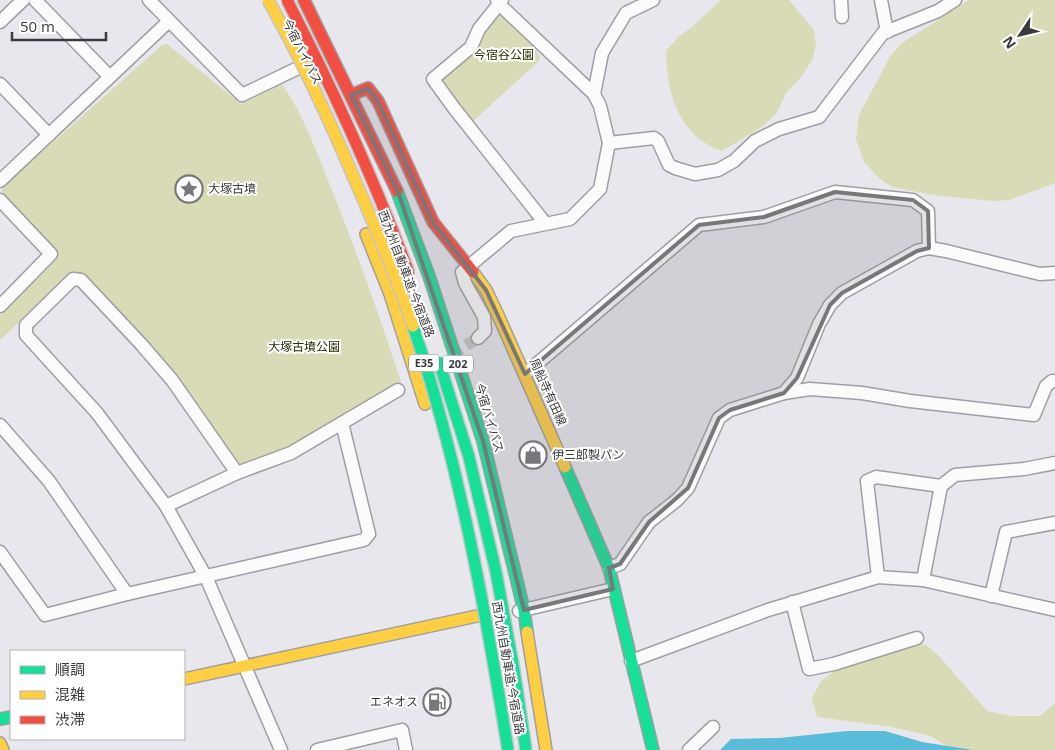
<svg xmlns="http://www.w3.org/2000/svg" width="1055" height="750" viewBox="0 0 1055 750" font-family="'Open Sans','Noto Sans JP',sans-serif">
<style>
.green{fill:#d9dbb6}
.water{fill:#5bbcd9}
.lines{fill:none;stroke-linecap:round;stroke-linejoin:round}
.street-tunnel{stroke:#c5c5ca;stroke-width:12;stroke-dasharray:12 6;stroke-linecap:butt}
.street-casing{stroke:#9f9ea3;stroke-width:15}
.fast-casing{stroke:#9f9ea3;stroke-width:14}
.slow-casing{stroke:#9f9ea3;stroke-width:14}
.jam-casing{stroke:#9f9ea3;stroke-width:14}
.street{stroke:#fcfbfc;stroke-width:12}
.fast{stroke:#16e098;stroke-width:11}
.slow{stroke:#ffcf43;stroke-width:11}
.jam{stroke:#f24e42;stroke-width:11}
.fast-bridge-casing{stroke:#c5c4c7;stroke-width:14;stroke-linecap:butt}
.slow-bridge-casing{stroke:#c5c4c7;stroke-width:14;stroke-linecap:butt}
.jam-bridge-casing{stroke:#c5c4c7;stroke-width:14;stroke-linecap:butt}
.fast-bridge{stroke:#16e098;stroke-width:11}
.slow-bridge{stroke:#ffcf43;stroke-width:11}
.jam-bridge{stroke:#f24e42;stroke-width:11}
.marked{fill:#78777c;fill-opacity:0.2;stroke:#78777c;stroke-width:4;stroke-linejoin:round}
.labels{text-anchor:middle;stroke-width:4;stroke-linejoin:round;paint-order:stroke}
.shield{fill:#fff;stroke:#767679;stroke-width:1}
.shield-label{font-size:11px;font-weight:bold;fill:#3b3b3f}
.street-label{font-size:12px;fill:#3b3b3f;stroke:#fff}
.park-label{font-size:12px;fill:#2a2c02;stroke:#fff}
.poi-label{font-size:12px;fill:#3b3b3f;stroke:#fff;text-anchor:start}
</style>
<rect width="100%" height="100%" fill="#e8e7ed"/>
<g class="green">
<path d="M721,0H789L814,30L816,44L812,60L801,77L786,93L776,114L762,127L722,151C679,137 666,92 666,51L679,36L692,27Z"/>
<polygon points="969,0 1055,0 1055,183 1009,200 994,201 933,195 892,187 879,178 864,162 856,139 859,115 891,55 902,43"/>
<polygon points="497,13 502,13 528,38 540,57 539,61 471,123 441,83 442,78 479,36"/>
<path d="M167,44L241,104L282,84C304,116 317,153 331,188C357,252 380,317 401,382L294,446L243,468L236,465L198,409L71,274L0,340V315L56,260L57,249L2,192L3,187L40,150L42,152L162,45Z"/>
<polygon points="898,645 926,645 938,655 987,711 1013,716 1040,716 1055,703 1055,750 954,750 930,736 892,727 817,717 812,698 821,681 840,667"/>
</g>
<polygon class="water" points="847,731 885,731 922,742 973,750 720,750 731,739 779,738"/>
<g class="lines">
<polyline class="street-tunnel" points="451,355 478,338"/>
<g class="street-casing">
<g id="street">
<polyline points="35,0 109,76"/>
<polyline points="149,0 242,95 296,69"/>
<polyline points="497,0 499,4 479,29 471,47 433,79 454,108 545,223"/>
<polyline points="841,0 842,17"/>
<polyline points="881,0 887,32"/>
<polyline points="0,22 23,0"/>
<polyline points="0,84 49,135"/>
<polyline points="594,94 602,53 626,13 653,0"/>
<polyline points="609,143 654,138 658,141 669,165 675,168 695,174 718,170 734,161 755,141 779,129 819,117 883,33 938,11 955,0"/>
<polyline points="0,181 169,21"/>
<polyline points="0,200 51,254 0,306"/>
<polyline points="478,338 485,331 484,317 465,283 462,272 511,231 570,219 600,189 609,143 600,106 594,94 499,4 502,0"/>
<polyline points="525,374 699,225 764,217 835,192 913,200 928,211 929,248"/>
<polyline points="784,393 810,389 862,393 910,401 1034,415 1046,386 1052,381 1055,381"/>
<polyline points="0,425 49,481 127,594"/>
<polyline points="237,473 172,380 141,344 81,280 73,279 26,325 26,335 97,413 166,506 206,577 281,750"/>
<polyline points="166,506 237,473 291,453 398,390"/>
<polyline points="0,552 45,615 127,594 364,540 369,534 342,423"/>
<polyline points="609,568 620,564 649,522 677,500 688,488 719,418 730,410 784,393 797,378 819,324 830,305 842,293 917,251 929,248 946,251 1040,274 1055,273"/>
<polyline points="878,577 867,481 876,477 941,486 955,475 1024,469 1055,463"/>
<polyline points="923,580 941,486"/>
<polyline points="991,596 1006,532 1055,523"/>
<polyline points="792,602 809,669 834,664 917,638"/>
<polyline points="519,611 613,589"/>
<polyline points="631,661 768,610 878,577 923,580 1055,610"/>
<polyline points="317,750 402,730 406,750"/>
<polyline points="689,750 713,727"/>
</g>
</g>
<g class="fast-casing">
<g id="fast">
<polyline points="397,191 429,276 483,441 524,610 527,632"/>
<polyline points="565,467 609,568 653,750"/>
<polyline points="0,719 11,717"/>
</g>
</g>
<g class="slow-casing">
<g id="slow">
<polyline points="366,234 390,294 425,404"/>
<polyline points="473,272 486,290 498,315 565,467"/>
<polyline points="527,632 546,750"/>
<polyline points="184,679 477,616"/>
<polyline points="0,743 3,750"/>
</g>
</g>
<g class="jam-casing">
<g id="jam">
<polyline points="304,0 397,191"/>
<polyline points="351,95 368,88 378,101 433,222 473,272"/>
</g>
</g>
<use href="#street" class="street"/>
<use href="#fast" class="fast"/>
<use href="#slow" class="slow"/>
<use href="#jam" class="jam"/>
<g class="fast-bridge-casing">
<g id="fast-bridge">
<path d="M413,326C459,463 485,607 508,750"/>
<polyline points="439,362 469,457 496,572 514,670 526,750"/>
</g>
</g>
<g class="slow-bridge-casing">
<path id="slow-bridge" d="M268,0C302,60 330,121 357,185C377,231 397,278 413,326"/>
</g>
<g class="jam-bridge-casing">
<path id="jam-bridge" d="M287,0C333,89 374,179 409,273"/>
</g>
<use href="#fast-bridge" class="fast-bridge"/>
<use href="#slow-bridge" class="slow-bridge"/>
<use href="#jam-bridge" class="jam-bridge"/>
</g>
<path class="marked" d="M368,88L378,101L433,222L486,290L525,374L699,225L764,217L835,192L913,200L928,211L929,248L917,251L842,293L830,305L797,378L784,393L730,410L719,418L688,488L649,522L620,564L609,568L613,589L524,610L483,441L399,195L351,95Z"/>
<defs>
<g id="sight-ring" transform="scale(1.4375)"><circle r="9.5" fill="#fff" stroke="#78777c" stroke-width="1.5"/><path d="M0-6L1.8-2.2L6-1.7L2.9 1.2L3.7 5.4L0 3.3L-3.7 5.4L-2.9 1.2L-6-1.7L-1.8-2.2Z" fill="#78777c"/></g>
<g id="shop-ring" transform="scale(1.4375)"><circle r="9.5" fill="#fff" stroke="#78777c" stroke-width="1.5"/><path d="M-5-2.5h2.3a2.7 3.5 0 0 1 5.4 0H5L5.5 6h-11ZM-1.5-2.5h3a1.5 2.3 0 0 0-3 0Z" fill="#78777c"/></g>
<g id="fuel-ring" transform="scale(1.4375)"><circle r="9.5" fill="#fff" stroke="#78777c" stroke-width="1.5"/><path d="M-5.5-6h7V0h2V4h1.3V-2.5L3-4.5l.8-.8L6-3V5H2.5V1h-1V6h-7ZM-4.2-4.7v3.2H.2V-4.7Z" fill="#78777c"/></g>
</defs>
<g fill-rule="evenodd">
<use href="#sight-ring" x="189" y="189"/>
<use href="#shop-ring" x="533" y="455"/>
<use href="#fuel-ring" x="437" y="702"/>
</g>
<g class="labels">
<g class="shield">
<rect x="409" y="354.5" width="30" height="17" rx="4"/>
<rect x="443" y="355.5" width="30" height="17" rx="4"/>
</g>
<g class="shield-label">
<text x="424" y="367">E35</text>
<text x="458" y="368">202</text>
</g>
<g class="street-label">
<text transform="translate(302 52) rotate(63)" y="4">今宿バイパス</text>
<text transform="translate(406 274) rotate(69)" y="4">西九州自動車道;今宿道路</text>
<text transform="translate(548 392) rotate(66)" y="4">周船寺有田線</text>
<text transform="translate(489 418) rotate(73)" y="4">今宿バイパス</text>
<text transform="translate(508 668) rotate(80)" y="4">西九州自動車道;今宿道路</text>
</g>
<g class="park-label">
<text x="504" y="59">今宿谷公園</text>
<text x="304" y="351">大塚古墳公園</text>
</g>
<g class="poi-label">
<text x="208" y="193">大塚古墳</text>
<text x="552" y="459">伊三郎製パン</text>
<text x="418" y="706" text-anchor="end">エネオス</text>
</g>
</g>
<rect x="10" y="650" width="175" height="90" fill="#ffffff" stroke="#b1b1b2"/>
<rect x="20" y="666" width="25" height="8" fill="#16e098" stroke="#b1b1b2"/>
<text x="55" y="675" font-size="15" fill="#3b3b3f">順調</text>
<rect x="20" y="691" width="25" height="8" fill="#ffcf43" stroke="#b1b1b2"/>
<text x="55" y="700" font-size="15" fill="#3b3b3f">混雑</text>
<rect x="20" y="716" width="25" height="8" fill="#f24e42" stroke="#b1b1b2"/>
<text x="55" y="725" font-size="15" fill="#3b3b3f">渋滞</text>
<g transform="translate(1020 35) rotate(235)" stroke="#ffffff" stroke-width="4" paint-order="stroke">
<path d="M0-4L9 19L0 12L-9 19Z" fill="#3b3b3f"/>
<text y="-8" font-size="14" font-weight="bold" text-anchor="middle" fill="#3b3b3f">N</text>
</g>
<path d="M12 32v8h94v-8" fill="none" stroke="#3b3b3f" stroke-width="2.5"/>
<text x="20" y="32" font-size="15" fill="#3b3b3f" stroke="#ffffff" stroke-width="4" paint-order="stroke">50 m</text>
</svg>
